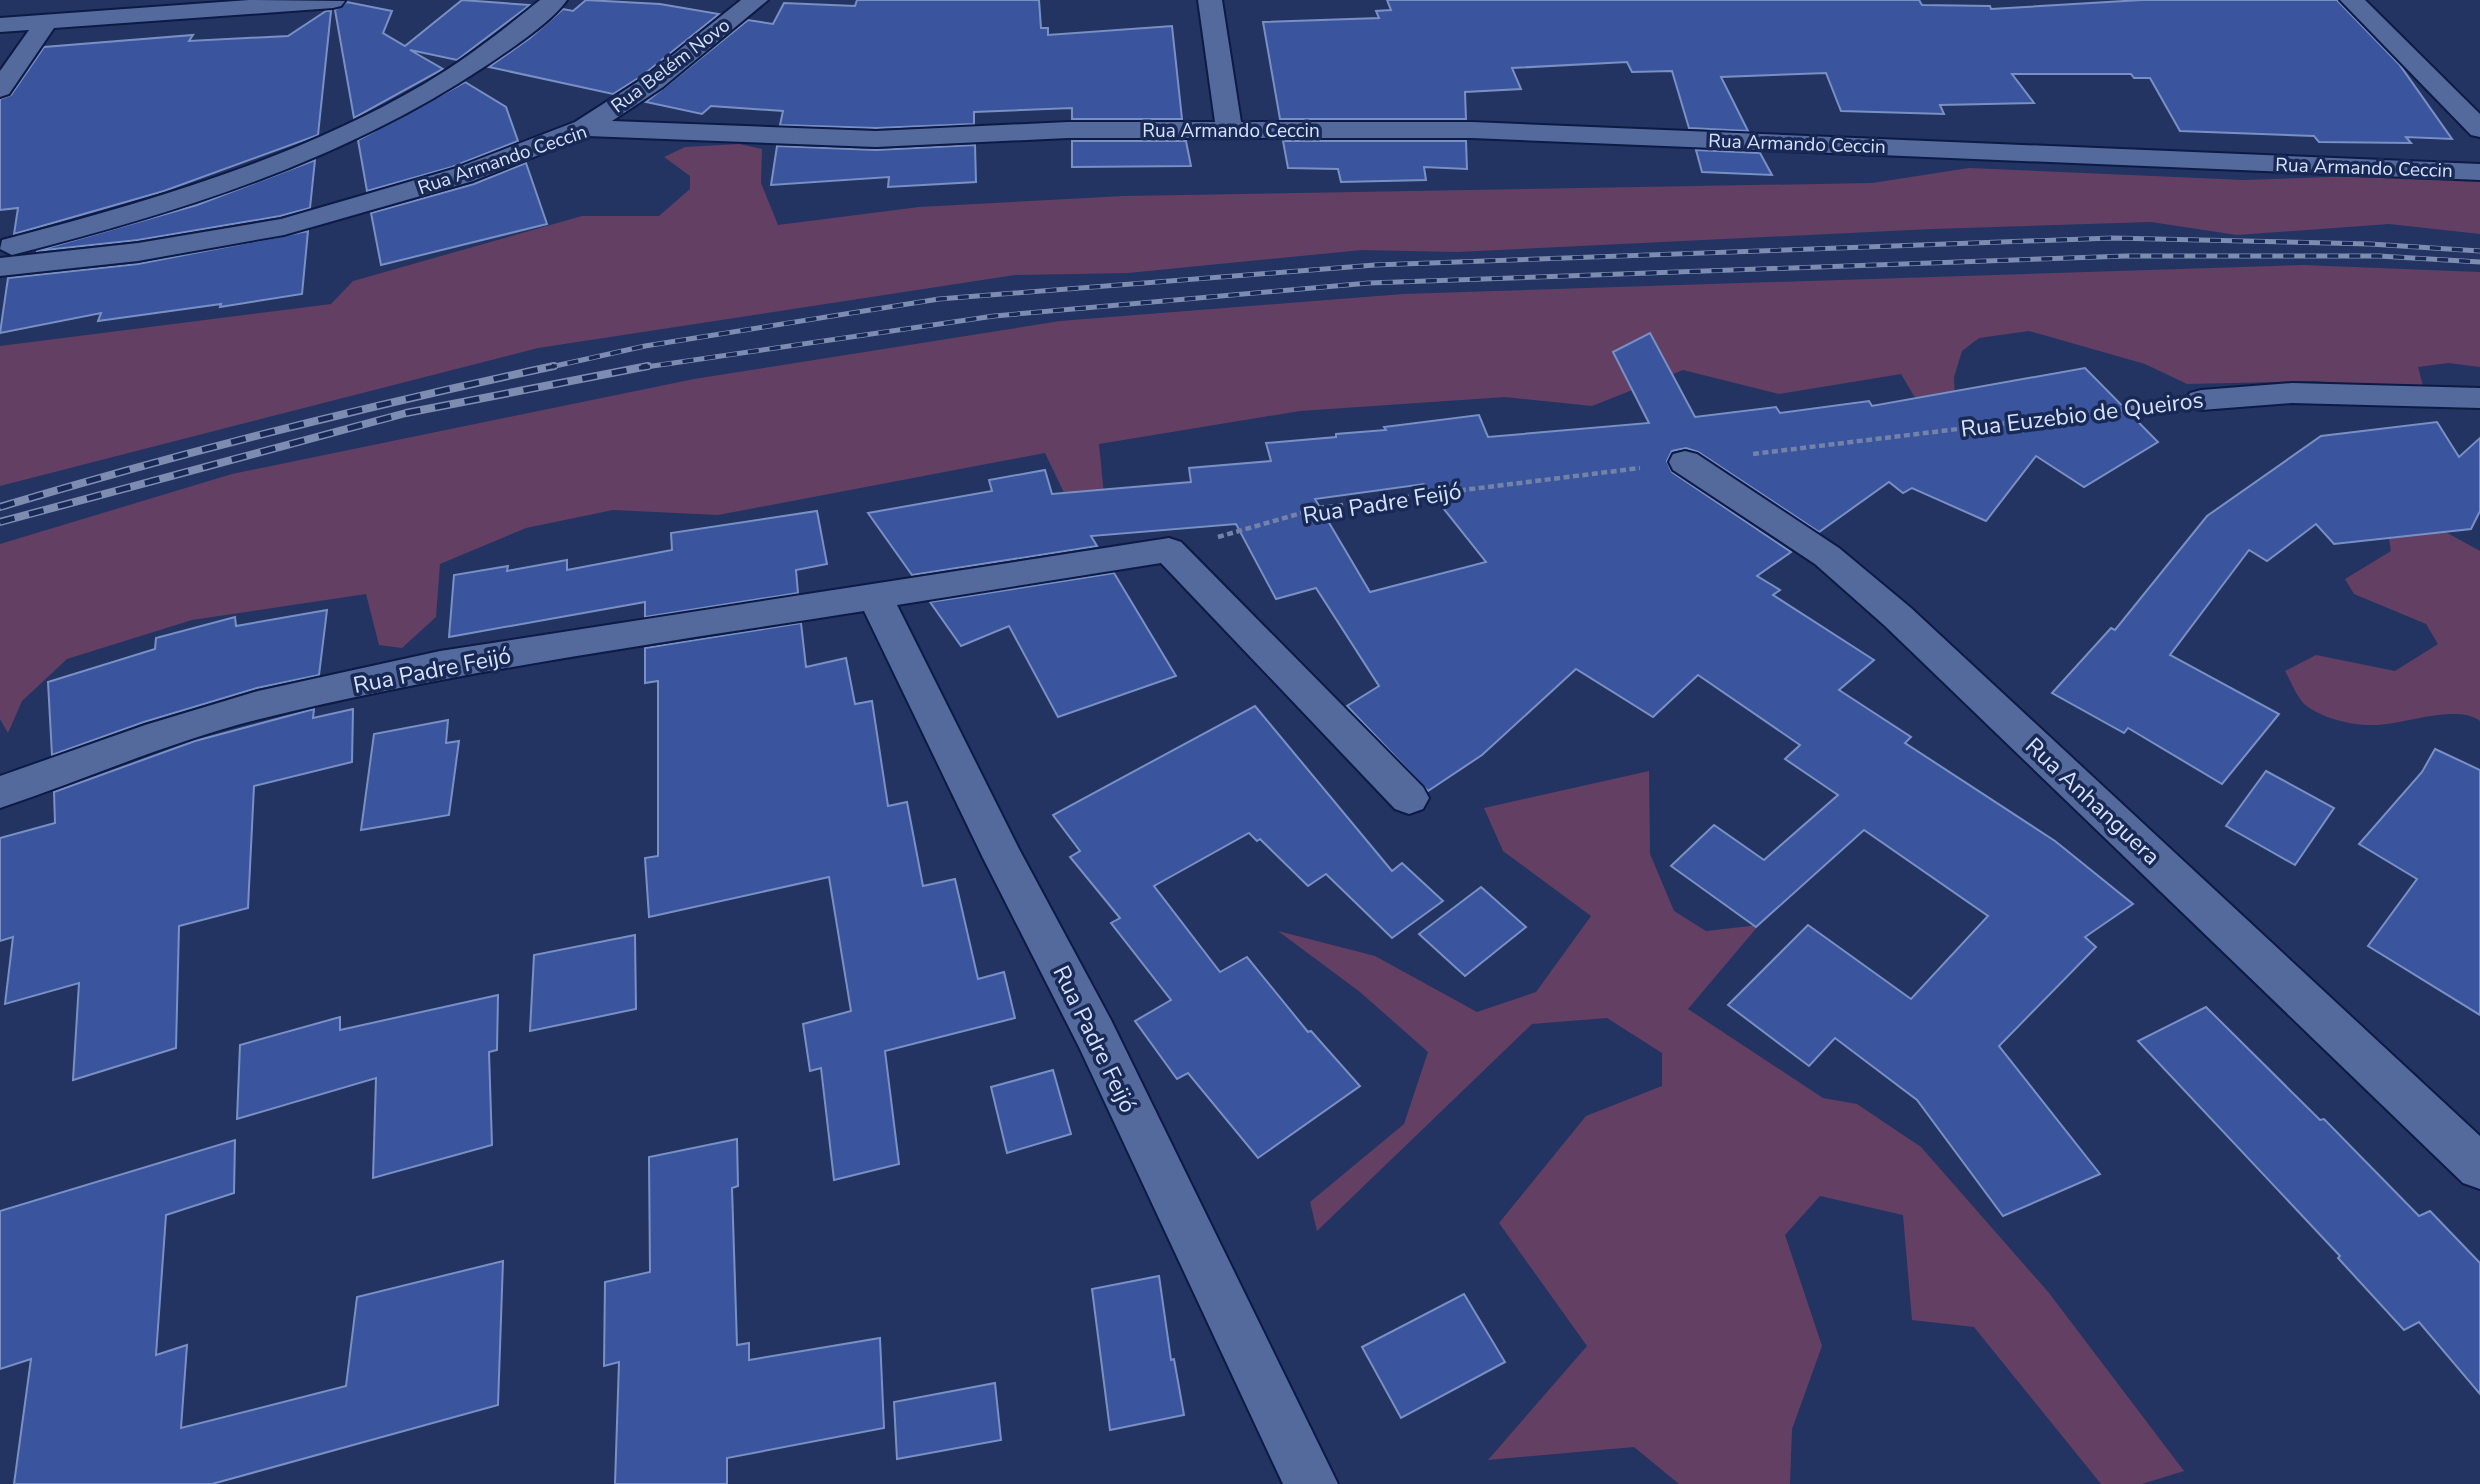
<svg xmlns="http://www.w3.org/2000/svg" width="2480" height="1484" viewBox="0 0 2480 1484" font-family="'Nunito Sans',sans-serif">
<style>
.green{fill:#633f64}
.building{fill:#3a559d;stroke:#7990c5;stroke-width:2;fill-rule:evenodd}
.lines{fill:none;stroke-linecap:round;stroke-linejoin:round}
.minor-casing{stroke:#0c1a45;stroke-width:4}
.path{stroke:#7382a8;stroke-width:4.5;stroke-dasharray:6 3.5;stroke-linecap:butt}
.minor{fill:#54699c;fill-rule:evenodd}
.rail-far1-casing{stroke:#7d8cb1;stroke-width:5}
.rail-casing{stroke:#7d8cb1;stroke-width:8}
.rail-far1{stroke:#192956;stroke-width:3.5;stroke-dasharray:11;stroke-linecap:butt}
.rail{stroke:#192956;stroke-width:5;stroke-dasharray:15;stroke-linecap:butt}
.labels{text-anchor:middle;stroke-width:7;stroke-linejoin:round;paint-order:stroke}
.far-street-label{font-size:19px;fill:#d5e2fe;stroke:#192956}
.street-label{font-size:23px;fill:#d5e2fe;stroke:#192956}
</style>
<rect width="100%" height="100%" fill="#233462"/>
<g class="green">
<polygon points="739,144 762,149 761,183 778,225 919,207 1123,196 1872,183 1969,168 2244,180 2414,174 2480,178 2480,234 2389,224 2237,235 2151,222 1932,229 1457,252 1362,250 1128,273 1015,275 538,348 0,486 0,346 331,304 353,281 582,216 659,216 690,189 690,176 664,157 685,147"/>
<polygon points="2303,265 2480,272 2480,367 2448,363 2418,367 2423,386 2394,389 2315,381 2187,384 2145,364 2029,331 1979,338 1962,351 1954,377 1955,403 1941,415 1914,396 1901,374 1779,394 1683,370 1592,406 1505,397 1300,411 1099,444 1107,525 1081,528 1045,453 718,515 613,510 526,528 440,564 436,617 402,648 379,645 366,594 192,620 67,659 22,701 8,733 0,719 0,544 232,474 694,379 1060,321 1403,294"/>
<path d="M2382,497L2480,551V721C2457,703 2402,725 2375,725C2354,726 2325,719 2308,707C2298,701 2291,681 2285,671L2316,655L2395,671L2438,644L2426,624L2354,594L2345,579L2391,551Z"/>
<polygon points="1649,771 1650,854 1674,911 1706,931 1759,925 1688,1009 1823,1098 1857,1104 1921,1147 2049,1293 2184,1471 2142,1484 2101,1484 1974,1327 1912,1320 1903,1215 1820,1196 1785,1235 1822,1346 1792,1429 1790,1484 1679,1484 1634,1447 1488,1460 1587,1346 1499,1223 1586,1116 1662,1086 1662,1053 1607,1018 1532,1024 1317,1231 1310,1202 1404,1124 1428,1052 1360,992 1278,931 1375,956 1477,1012 1536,992 1591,916 1503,851 1484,808"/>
</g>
<g class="building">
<polygon points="462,0 530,5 457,60 410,50 443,69 354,118 335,10 347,2 392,11 383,33 405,46"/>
<polygon points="586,0 660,4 719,14 643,75 613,94 489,67 530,38 563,9 573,11"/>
<polygon points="857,0 1039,0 1041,28 1048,28 1048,35 1172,26 1182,119 1072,119 1072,108 974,112 974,124 876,128 780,125 783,111 711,106 702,114 646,102 748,20 773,24 784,3 855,6"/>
<polygon points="1387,0 1919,0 1922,5 1990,6 1991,9 2141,0 2337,0 2399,64 2452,139 2406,137 2411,143 2319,142 2314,136 2180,131 2150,78 2134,78 2131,74 2012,74 2034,103 1940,105 1944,114 1841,111 1826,73 1721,77 1748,131 1689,128 1672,71 1632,72 1627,62 1512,68 1521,89 1465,92 1466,119 1280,119 1263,22 1379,18 1376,11 1391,10"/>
<polygon points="326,11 331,11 318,135 164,191 14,234 18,208 0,210 0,99 11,95 44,47 193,35 189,41 288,36"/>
<polygon points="465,82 506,107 518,141 452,167 367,191 358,140"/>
<polygon points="1072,141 1186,141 1191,166 1072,167"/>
<polygon points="1283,141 1466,141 1467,169 1424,167 1426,180 1341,182 1338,169 1288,168"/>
<polygon points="975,145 976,182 888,187 889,177 771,185 777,146 876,150"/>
<polygon points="1696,150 1760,153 1772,175 1702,172"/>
<polygon points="315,160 310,208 280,216 138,240 36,251 197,205"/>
<polygon points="526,163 547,224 381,265 371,213 474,184"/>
<polygon points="308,231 302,294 220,307 221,304 98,321 101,313 0,333 8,278 138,264"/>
<path d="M1650,333L1695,417L1776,407L1780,413L1869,401L1872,406L2085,368L2158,442L2084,487L2036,456L1986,521L1912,488L1903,493L1889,482L1819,532L1698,452L1686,448L1672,451L1667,461L1672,472L1791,552L1757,576L1780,590L1773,595L1874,660L1839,690L1911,737L1905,743L2055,841L2133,904L2085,937L2096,947L1999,1046L2100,1174L2003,1216L1917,1100L1835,1038L1809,1066L1728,1005L1808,925L1911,999L1988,916L1864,830L1756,927L1671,866L1714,825L1764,860L1838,795L1785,759L1800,745L1698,675L1653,717L1576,669L1482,755L1428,791L1347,706L1379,686L1316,588L1276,599L1236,524L1091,536L1097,546L912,575L868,513L992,491L989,480L1045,470L1052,494L1191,482L1189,468L1271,461L1266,443L1336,437V434L1386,430L1384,427L1479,415L1488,437L1649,423L1613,352ZM1424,484L1486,562L1370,592L1315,499Z"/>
<polygon points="2437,422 2459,457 2480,438 2480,511 2471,529 2334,544 2316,524 2267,561 2249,550 2170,655 2279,714 2222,784 2128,728 2124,733 2052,693 2111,628 2115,630 2207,516 2321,436"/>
<polygon points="817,511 827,564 796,570 798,593 645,617 645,602 449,637 454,575 508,566 507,571 567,560 567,570 672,550 671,533"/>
<polygon points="1114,573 1176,676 1058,717 1009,626 961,646 930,602"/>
<polygon points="327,610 319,675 257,688 144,722 52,755 48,682 155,649 156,638 235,617 236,626"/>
<polygon points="801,623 806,667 846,658 855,704 872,701 888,806 907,802 923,886 955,879 978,979 1004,972 1015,1018 885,1051 899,1164 834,1180 821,1068 810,1071 803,1024 851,1011 829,877 649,917 645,858 658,856 658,681 645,683 645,648"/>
<polygon points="1255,706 1392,871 1402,863 1443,901 1392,938 1326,874 1308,886 1260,839 1257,841 1249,833 1154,886 1220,972 1247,957 1308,1032 1311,1031 1360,1086 1258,1158 1188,1073 1177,1079 1135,1021 1171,1000 1111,923 1120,918 1070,857 1080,851 1053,815"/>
<polygon points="314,709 313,718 353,709 352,762 254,786 248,908 179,926 176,1048 73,1080 79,983 5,1004 13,937 0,941 0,838 55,823 54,792 195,741"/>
<polygon points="448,720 446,743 459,741 449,815 361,830 374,734"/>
<polygon points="2435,749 2480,770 2480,1015 2368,946 2417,879 2359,844 2422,772"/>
<polygon points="2266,771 2334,808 2295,865 2226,826"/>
<polygon points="1481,887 1526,927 1465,976 1419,934"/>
<polygon points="635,935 636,1009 530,1031 534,955"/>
<polygon points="498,995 497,1050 489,1052 492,1145 373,1178 376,1078 237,1119 240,1045 340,1017 340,1030"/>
<polygon points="2206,1007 2320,1120 2324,1119 2419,1216 2430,1211 2480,1263 2480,1394 2419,1322 2404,1330 2338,1258 2340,1256 2138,1041"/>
<polygon points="1053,1070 1071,1134 1007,1153 991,1087"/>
<polygon points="737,1139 738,1186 732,1188 737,1345 749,1343 749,1360 880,1338 884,1428 727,1458 727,1484 615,1484 619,1362 604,1366 605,1282 650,1272 649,1157"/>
<polygon points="235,1140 234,1193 166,1215 156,1355 187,1345 181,1428 346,1386 357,1297 503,1261 498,1405 212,1484 14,1484 31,1359 0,1369 0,1211"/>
<polygon points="1159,1276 1171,1360 1174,1359 1184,1415 1110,1430 1092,1289"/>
<polygon points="1464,1294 1505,1362 1401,1418 1362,1347"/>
<polygon points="995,1383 1001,1440 897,1459 894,1402"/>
</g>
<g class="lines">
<g class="minor-casing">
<g id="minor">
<polygon points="249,0 345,1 341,6 333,8 54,28 9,94 0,97 0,71 29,30 0,32 0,18"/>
<path d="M540,0H567C551,23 508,51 484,67C341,162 177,213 12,255L0,249L2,240C147,202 294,160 424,84C466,59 503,30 540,0Z"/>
<polygon points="741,0 768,0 663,87 612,121 876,131 1068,122 1215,122 1198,0 1222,0 1241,122 1472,122 2480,164 2480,180 1472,138 1068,138 876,147 587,136 473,181 284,235 138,261 0,276 0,258 138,243 281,219 453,169 575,122 645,77"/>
<polygon points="2340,0 2365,0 2480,114 2480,137 2471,135"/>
<polygon points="2292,383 2480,388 2480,408 2292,403 2201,410 2190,407 2185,400 2190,393 2201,390"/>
<polygon points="1685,451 1697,454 1839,548 1911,608 2480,1136 2480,1189 2463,1183 1885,626 1815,564 1673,470 1669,462 1673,454"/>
<path d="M1169,538L1181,542L1423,787L1429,798L1423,809L1409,814L1395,809L1161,563L897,605L1019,849L1111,1020L1338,1484H1283L1079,1047L983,858L864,611C662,643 459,670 260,719C171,741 87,779 0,808V776L145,725L258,691L440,651Z"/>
</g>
</g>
<g class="path">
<polyline points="1753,454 2155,405"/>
<polyline points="1218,537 1319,508 1640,468"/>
</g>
<use href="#minor" class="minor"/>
<g class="rail-far1-casing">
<g id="rail-far1">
<polyline points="546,368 645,346 939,299 1375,265 2112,238 2370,244 2480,251"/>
<polyline points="639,368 994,316 1369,283 2126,256 2379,256 2480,262"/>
</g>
</g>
<g class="rail-casing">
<g id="rail">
<path d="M0,507C183,452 367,406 554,366"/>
<polyline points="0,522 406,413 648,366"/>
</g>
</g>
<use href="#rail-far1" class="rail-far1"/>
<use href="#rail" class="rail"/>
</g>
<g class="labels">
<g class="far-street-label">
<text transform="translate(670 65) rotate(-37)" y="7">Rua Belém Novo</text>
<text x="1231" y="137">Rua Armando Ceccin</text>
<text transform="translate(1797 143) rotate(2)" y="7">Rua Armando Ceccin</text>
<text transform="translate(502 159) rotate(-19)" y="7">Rua Armando Ceccin</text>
<text transform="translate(2364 167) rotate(2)" y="7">Rua Armando Ceccin</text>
</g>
<g class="street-label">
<text transform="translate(2082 414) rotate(-7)" y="8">Rua Euzebio de Queiros</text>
<text transform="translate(1382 503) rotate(-9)" y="8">Rua Padre Feijó</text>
<text transform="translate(432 670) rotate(-11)" y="8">Rua Padre Feijó</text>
<text transform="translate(2093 801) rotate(43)" y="8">Rua Anhanguera</text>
<text transform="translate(1095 1039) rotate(64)" y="8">Rua Padre Feijó</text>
</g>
</g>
</svg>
